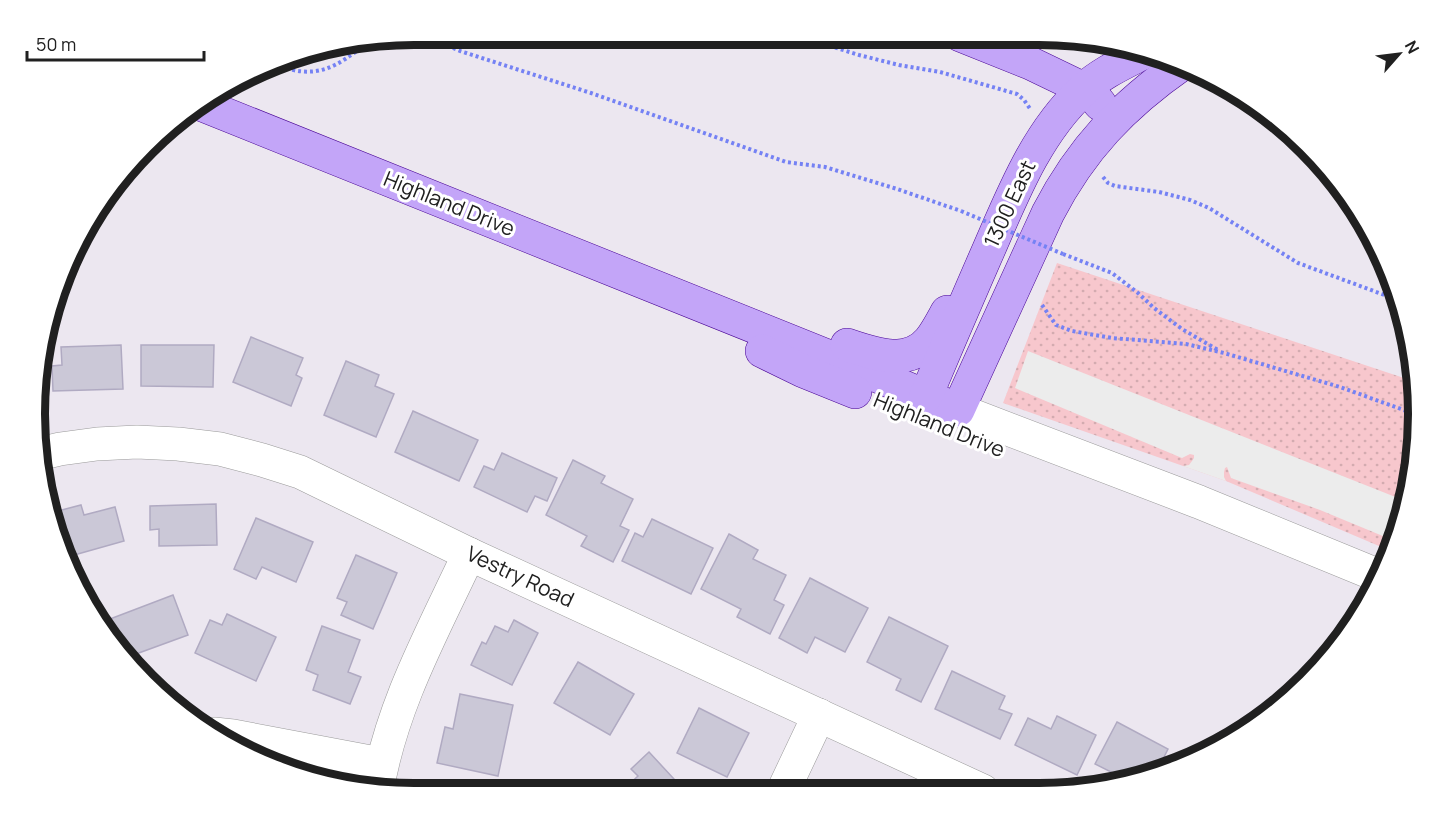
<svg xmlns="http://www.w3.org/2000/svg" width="1453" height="828" viewBox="0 0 1453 828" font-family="Manrope,sans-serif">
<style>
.park{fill:url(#park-dots)}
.parking{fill:#ececec}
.building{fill:#cbc8d7;stroke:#b0aac2;stroke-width:1.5}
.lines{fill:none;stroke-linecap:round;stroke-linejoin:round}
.minor-casing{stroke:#9a9a9a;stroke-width:34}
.major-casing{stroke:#4a0796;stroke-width:34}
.path{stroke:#7582f4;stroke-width:4;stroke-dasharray:3 3;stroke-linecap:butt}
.minor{stroke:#fff;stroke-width:33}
.major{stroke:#c3a5f8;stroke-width:33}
.path-bridge{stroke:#7582f4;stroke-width:4;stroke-dasharray:3 3;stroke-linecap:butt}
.labels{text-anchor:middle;stroke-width:6;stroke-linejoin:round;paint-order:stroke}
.street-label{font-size:21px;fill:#202020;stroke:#fff}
.rim{fill:none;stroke:#202020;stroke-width:8}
</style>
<defs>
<pattern id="park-dots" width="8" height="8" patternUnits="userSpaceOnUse" patternTransform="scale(1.5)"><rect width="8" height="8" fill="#f7c7cd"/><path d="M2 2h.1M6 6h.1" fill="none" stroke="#d3abb0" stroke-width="1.8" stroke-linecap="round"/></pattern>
</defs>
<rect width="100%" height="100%" fill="#ece7f0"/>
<polygon class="park" points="1057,263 1410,380 1415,464 1386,549 1226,481 1003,403"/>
<polygon class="parking" points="1028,351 1403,500 1390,539 1320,510 1231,478 1227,467 1225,468 1224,472 1224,477 1226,481 1183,466 1189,465 1192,461 1194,458 1194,455 1190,454 1182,458 1015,388"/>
<g class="building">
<polygon points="251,337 303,358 296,375 302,378 291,406 233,382"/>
<polygon points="121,345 123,389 53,391 52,366 62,365 61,347"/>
<polygon points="141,345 214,345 213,387 141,386"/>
<polygon points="346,361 379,375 375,386 394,394 376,437 324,415"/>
<polygon points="413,411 478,440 459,481 395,452"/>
<polygon points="502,453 557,478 547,501 535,496 527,512 474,487 484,466 494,470"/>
<polygon points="573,460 605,476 601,483 633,499 620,526 629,530 613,562 581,546 587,536 546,515"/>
<polygon points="216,504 217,545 159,546 159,529 150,530 150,506"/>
<polygon points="81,505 84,515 115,507 124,541 67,557 54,512"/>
<polygon points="256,518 313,542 296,582 262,567 256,579 234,569"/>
<polygon points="652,519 713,548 691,594 622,561 635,533 643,537"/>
<polygon points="729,534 758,550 753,559 786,575 774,600 784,605 770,634 737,617 741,609 701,589"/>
<polygon points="356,555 397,573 373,629 341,615 347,602 337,598"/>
<polygon points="810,578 868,608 845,652 815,637 807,653 779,638"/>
<polygon points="173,595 188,635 125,658 108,631 113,629 110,619"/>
<polygon points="227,614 276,637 256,681 195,653 210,620 222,625"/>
<polygon points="889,617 948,646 921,702 896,690 901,679 867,662"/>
<polygon points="514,620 538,633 512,685 471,665 482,642 486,644 495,626 508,632"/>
<polygon points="322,626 360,640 348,672 361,677 350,704 313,690 318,675 306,670"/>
<polygon points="578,662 634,694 610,735 554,703"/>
<polygon points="952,671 1005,696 999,709 1012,714 1000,739 935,709"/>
<polygon points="460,694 513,705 498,776 437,763 445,727 453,729"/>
<polygon points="699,708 749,733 727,777 677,753"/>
<polygon points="1057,716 1096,735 1077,775 1015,745 1028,718 1051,729"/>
<polygon points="1117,722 1168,749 1159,767 1166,771 1161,773 1126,781 1127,780 1095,764"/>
<polygon points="649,752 686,792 623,792 622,791 638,776 631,769"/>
<polygon points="448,780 485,783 484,792 447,793"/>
</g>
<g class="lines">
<g class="minor-casing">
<g id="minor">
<polyline points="958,410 1199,502 1377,575"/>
<polyline points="39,454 60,449 97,444 137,442 178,444 220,449 262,460 300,472 469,554 983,791"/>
<polyline points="214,734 233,736 381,764"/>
<path d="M377,791C391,706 433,631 469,554"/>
<polyline points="783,791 819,715"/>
</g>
</g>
<g class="major-casing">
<g id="major">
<polyline points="960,35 1030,63 1084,89 1092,94 1100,104"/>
<path d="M200,104L897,384L958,410L1048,213C1081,149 1123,105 1182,64"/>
<path d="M847,345C874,354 908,367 930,340C937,331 942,321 947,312"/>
<polyline points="762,351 803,371 855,392"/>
<path d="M926,396C945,350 965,304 985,258C1011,199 1035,134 1083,90C1101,73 1124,63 1145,52"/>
</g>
</g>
<g class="path">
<polyline points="795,35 859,55 899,65 940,72 1017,94 1024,100 1031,110"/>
<polyline points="407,36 435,40 460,51 591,93 786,162 825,167 897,189 961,211"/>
<path d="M275,64C315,81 336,68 368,42"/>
<polyline points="1103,177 1108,183 1115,186 1159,192 1190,200 1209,208 1298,263 1398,300"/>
<polyline points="1063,254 1112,273 1138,293 1154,308 1182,329 1218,350"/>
<polyline points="1042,305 1056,325 1072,331 1112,338 1186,344 1224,353 1340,387 1412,413"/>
</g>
<use href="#minor" class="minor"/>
<use href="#major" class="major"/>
<polyline class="path-bridge" points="961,211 1063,254"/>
</g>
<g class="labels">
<g class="street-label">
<text transform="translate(449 204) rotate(22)" y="7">Highland Drive</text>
<text transform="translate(1010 204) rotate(-65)" y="7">1300 East</text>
<text transform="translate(939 425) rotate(22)" y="7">Highland Drive</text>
<text transform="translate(520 577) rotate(25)" y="7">Vestry Road</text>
</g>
</g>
<path d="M0 0H1453V828H0ZM414 45H1039A369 369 0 0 1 1408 414V414A369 369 0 0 1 1039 783H414A369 369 0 0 1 45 414V414A369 369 0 0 1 414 45Z" fill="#fff" fill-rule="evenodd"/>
<path class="rim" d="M414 45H1039A369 369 0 0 1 1408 414V414A369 369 0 0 1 1039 783H414A369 369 0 0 1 45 414V414A369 369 0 0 1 414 45Z"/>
<g transform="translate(1399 54) rotate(62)" stroke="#ffffff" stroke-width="4.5" paint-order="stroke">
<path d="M0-4.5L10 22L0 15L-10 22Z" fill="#202020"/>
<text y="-9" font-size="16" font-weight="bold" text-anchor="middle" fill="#202020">N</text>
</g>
<path d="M27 51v9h177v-9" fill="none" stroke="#202020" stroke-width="3"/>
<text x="36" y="51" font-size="18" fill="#202020" stroke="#ffffff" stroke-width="4.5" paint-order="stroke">50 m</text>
</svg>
